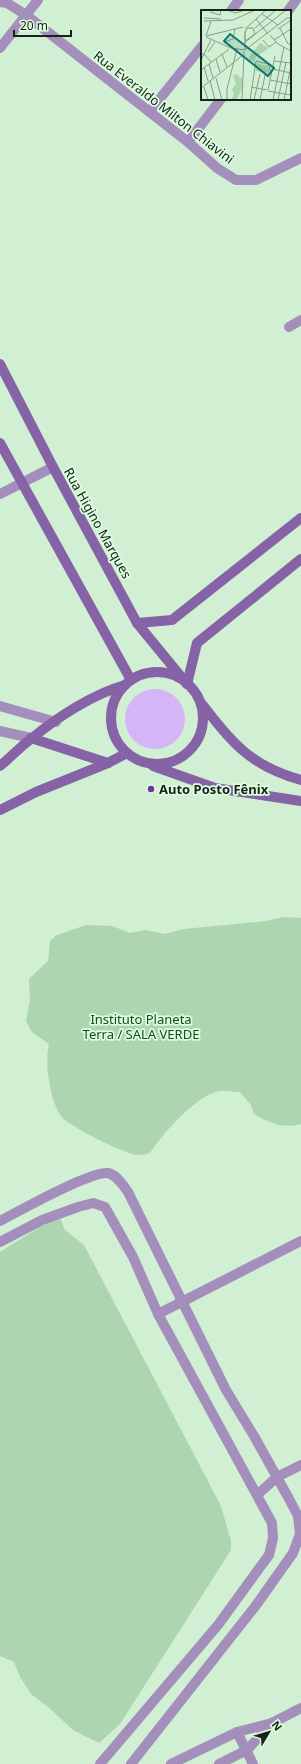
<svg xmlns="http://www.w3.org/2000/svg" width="301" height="1764" viewBox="0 0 301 1764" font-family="'Noto Sans',sans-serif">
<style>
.green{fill:#add5af}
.water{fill:#d5b5f7}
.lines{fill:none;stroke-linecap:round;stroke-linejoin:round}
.minor{stroke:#a48ebc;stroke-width:10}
.secondary{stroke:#8563a6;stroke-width:10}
.poi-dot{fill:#7331a5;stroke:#defcdf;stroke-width:1.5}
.labels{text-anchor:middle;stroke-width:3.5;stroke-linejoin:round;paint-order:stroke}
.street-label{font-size:13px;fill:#172218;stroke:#defcdf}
.poi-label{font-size:13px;font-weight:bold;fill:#172218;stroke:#defcdf;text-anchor:start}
.park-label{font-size:13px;fill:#114e1d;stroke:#defcdf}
.inset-road{fill:none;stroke:#879d88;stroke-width:1}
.view{fill:#0f766e;fill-opacity:0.15;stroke:#0f766e;stroke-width:2}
.inset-edge{fill:none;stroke:#172218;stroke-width:2}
</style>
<rect width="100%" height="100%" fill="#d1efd2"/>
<g class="green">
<path d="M283,917L301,918V1124C281,1129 271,1123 254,1114L251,1105L240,1092C233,1092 222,1089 215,1092C194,1099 162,1134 150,1153C146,1154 142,1155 138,1155C126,1155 69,1126 62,1117C50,1102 44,1062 49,1044L32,1032L26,1021L30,1000L29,979L48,961L50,941L55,936L86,925L112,926L130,933L145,930L165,934L184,929L266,921Z"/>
<polygon points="59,1215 65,1230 84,1245 221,1506 231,1541 231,1550 120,1724 99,1743 73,1730 48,1707 31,1694 20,1677 14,1662 0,1656 0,1252"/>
</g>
<circle class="water" cx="155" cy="719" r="30"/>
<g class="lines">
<g class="minor">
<polyline points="0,2 7,3 26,15 188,142 217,168 236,180 256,180 301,158"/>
<polyline points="231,11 239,0"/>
<polyline points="288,11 296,0"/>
<polyline points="0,48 38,0"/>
<polyline points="150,111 202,46"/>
<polyline points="188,142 221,99"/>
<polyline points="289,327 301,320"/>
<polyline points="0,494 53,467"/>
<polyline points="0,706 56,722"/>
<polyline points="0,731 31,738"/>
<path d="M0,1221C19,1211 90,1171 108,1173C117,1175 123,1185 128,1192L226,1390L254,1436L288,1497L298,1516L300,1534L293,1553L257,1604L131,1764"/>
<polyline points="0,1242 42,1220 78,1207 93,1203 105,1207 133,1257 158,1314 272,1523 273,1538 269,1555 218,1625 100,1764"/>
<polyline points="158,1314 301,1241"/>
<polyline points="257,1495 277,1477 301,1465"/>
<polyline points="237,1732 253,1764"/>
<polyline points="171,1764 237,1732 272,1723 301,1708"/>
<polyline points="219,1764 247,1750 272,1723"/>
</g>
<g class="secondary">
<polyline points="0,364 53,467 137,623 187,684"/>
<polyline points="0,443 131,680"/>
<polyline points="137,623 172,620 301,518"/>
<circle cx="157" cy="718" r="46"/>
<polyline points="187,684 197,643 301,559"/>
<path d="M202,704C233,744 251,766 301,780"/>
<polyline points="31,738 108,763"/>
<path d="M0,766C11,757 20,747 31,739C56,718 93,694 125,685"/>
<polyline points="153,766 215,788 301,801"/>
<polyline points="0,810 36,792 108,763 127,753"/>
</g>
</g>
<circle class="poi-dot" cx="151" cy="789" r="4"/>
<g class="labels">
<g class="street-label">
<text transform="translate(164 107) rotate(38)" y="5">Rua Everaldo Milton Chiavini</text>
<text transform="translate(98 523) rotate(61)" y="5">Rua Higino Marques</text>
</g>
<g class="poi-label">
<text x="159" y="794">Auto Posto Fênix</text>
</g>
<g class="park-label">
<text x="141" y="1024">Instituto Planeta<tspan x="141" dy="15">Terra / SALA VERDE</tspan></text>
</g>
</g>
<g transform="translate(201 10)">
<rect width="90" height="90" fill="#d1efd2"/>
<path d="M59,33L68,38L55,47L53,51L49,50L48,47ZM55,53L66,56L69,63L55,61ZM36,64L39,68L41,67V78L36,90H30L33,84L31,79L35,74L32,65Z" fill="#add5af"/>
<path class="inset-road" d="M26,0L35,3L44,0M9,2L19,5L20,0M61,4L77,15M3,8L20,9M55,9L67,24M3,11L32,10L54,0M52,18L54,24L44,31V22L47,18ZM54,18L75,0M79,18L87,34H90M44,19L65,0M77,19L90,10M69,25L77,34L90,41M5,26L42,17M5,26L10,11M5,27L30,38L44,40V21M62,30L68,37L75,32M73,30L90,19M23,32L32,29L34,19M43,33L85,0M44,40L86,8H90M7,42L14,32M0,44H3L10,52M21,44L26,57M15,49L19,62M0,50L10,30M73,51L90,53M8,54L12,68M3,57L7,71M72,59L90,63M0,60L28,39M15,68L21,90M69,70L90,74M9,71L14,90M3,77L7,90M50,77L66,80M0,78L42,45M67,80L74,46M67,81L90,85M26,90V79L36,39M41,90L43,41M49,90L55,51L67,54L70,63M53,90L59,64M59,90L64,65M72,90L83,37M77,90L85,52M83,90L90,56"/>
<path class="view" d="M29,24L73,58L67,66L23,31Z"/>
<rect width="90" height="90" class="inset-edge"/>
</g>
<g transform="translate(269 1732) rotate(52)" stroke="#defcdf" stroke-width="3" paint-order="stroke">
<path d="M0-3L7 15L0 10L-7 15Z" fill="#172218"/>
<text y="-6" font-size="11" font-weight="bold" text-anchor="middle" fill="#172218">N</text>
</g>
<path d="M14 30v6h57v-6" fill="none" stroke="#172218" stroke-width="2"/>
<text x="20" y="30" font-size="12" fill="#172218" stroke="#defcdf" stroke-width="3" paint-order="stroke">20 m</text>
</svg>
